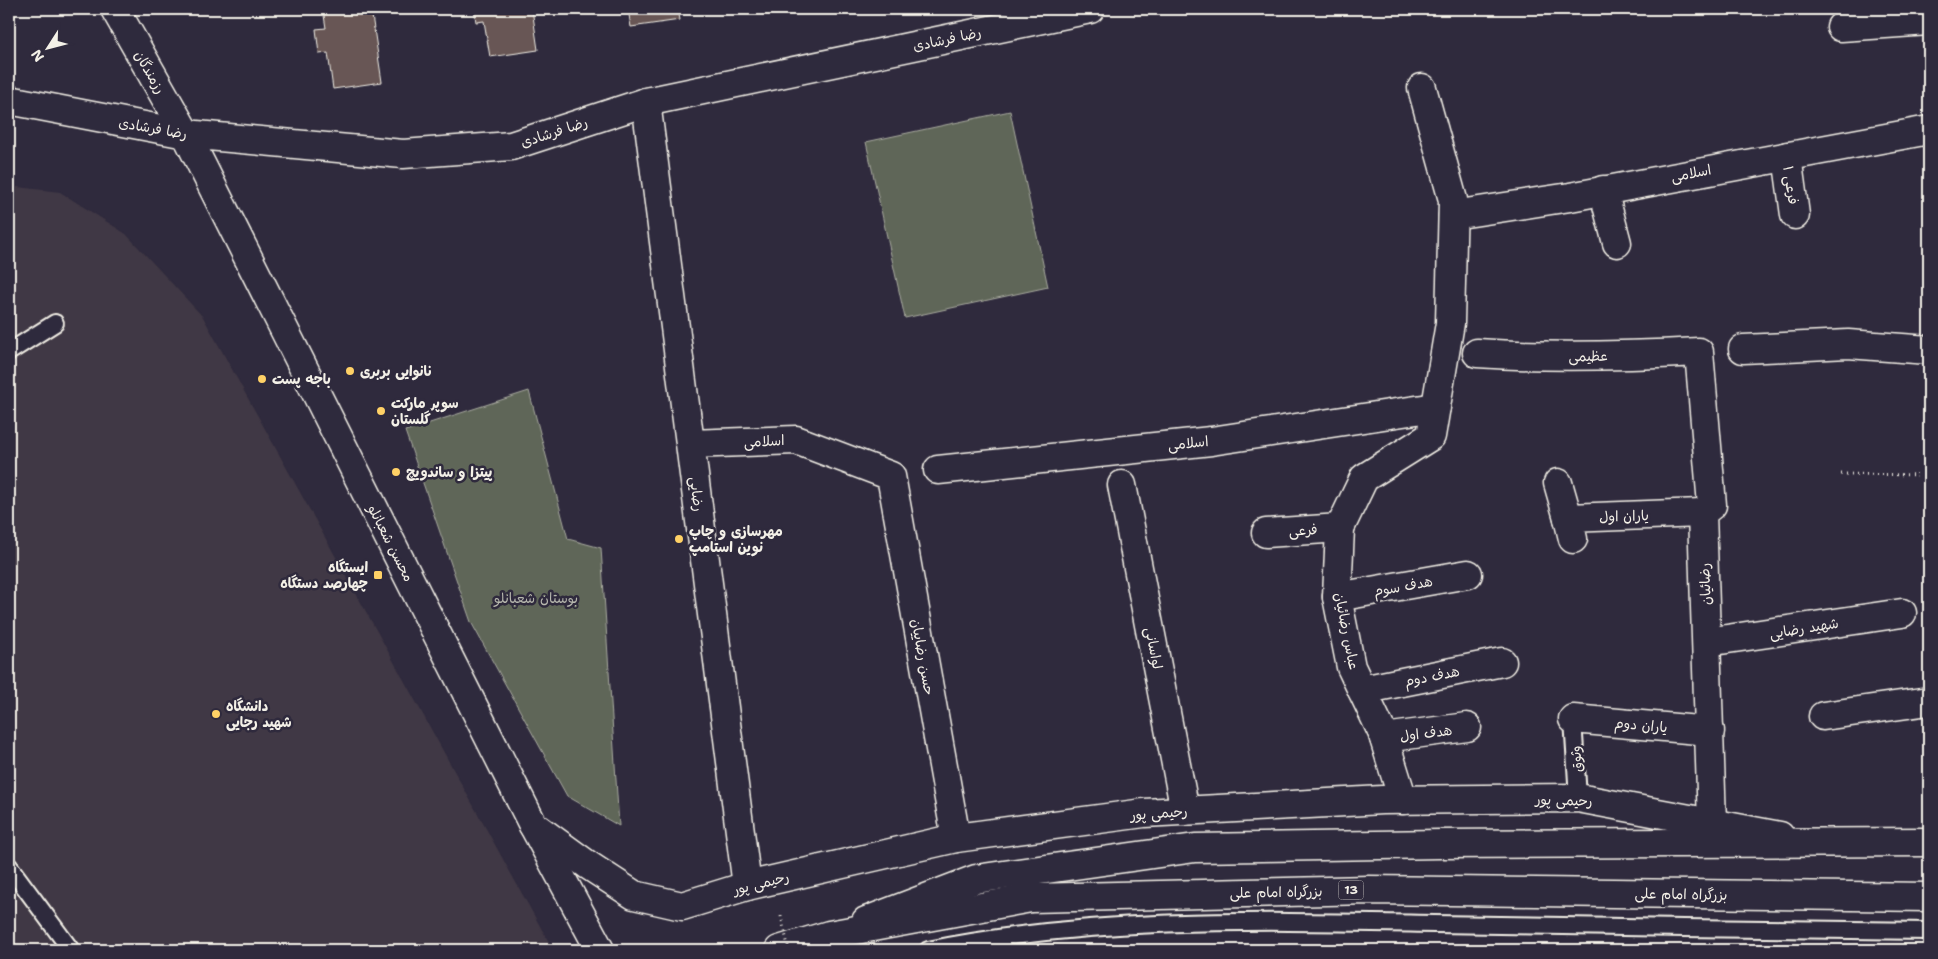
<svg xmlns="http://www.w3.org/2000/svg" width="1938" height="959" viewBox="0 0 1938 959" font-family="'Shantell Sans','Playpen Sans Arabic',sans-serif">
<style>
.built{fill:#403844}
.green{fill:#5f6659;stroke:#aaaca0}
.building{fill:#675754;stroke:#f4f1e8}
.lines{fill:none;stroke-linecap:round;stroke-linejoin:round}
.lane-casing{stroke:#f4f1e8;stroke-width:20}
.street-casing{stroke:#f4f1e8;stroke-width:31}
.secondary-casing{stroke:#f4f1e8;stroke-width:31}
.highway-casing{stroke:#f4f1e8;stroke-width:31}
.path{stroke:#f4f1e8;stroke-width:3;stroke-dasharray:1 4;stroke-linecap:butt}
.lane{stroke:#2f2a3d;stroke-width:16}
.street{stroke:#2f2a3d;stroke-width:28}
.secondary{stroke:#2f2a3d;stroke-width:28}
.highway{stroke:#2f2a3d;stroke-width:28}
.path-bridge{stroke:#f4f1e8;stroke-width:3;stroke-dasharray:1 4;stroke-linecap:butt}
.poi-dot{fill:#ffd166;stroke:#2f2a3d;stroke-width:2}
.labels{text-anchor:middle;stroke-width:5;stroke-linejoin:round;paint-order:stroke}
.shield{fill:#2f2a3d;stroke:#b9b5b5;stroke-width:1}
.shield-label{font-size:12px;font-weight:bold;fill:#f4f1e8}
.street-label{font-size:14px;fill:#f4f1e8;stroke:#2f2a3d}
.poi-label{font-size:14px;font-weight:bold;fill:#f4f1e8;stroke:#2f2a3d;text-anchor:start}
.park-label{font-size:14px;fill:#b8b9af;stroke:#2f2a3d}
</style>
<rect width="100%" height="100%" fill="#2f2a3d"/>
<filter id="ink" filterUnits="userSpaceOnUse"><feTurbulence type="fractalNoise" baseFrequency=".02" numOctaves="2"/><feDisplacementMap in="SourceGraphic" scale="10" xChannelSelector="R" yChannelSelector="G"/><feConvolveMatrix kernelMatrix="1 2 1 2 8 2 1 2 1" color-interpolation-filters="sRGB"/></filter>
<g filter="url(#ink)">
<polygon class="built" points="9,186 60,192 126,234 203,317 551,946 546,950 9,950"/>
<g class="green">
<polygon points="1010,111 1048,287 905,318 866,142"/>
<polygon points="529,391 568,539 601,548 619,826 567,796 471,622 405,431"/>
</g>
<g class="building">
<polygon points="323,9 371,9 382,82 333,89 328,53 319,54 316,29 326,28"/>
<polygon points="474,9 532,9 538,50 490,57 484,21 476,22"/>
<polygon points="628,9 678,9 680,20 631,27"/>
</g>
<g class="lines">
<g class="lane-casing">
<g id="lane">
<polyline points="9,352 55,323"/>
<polyline points="1573,719 1578,798"/>
<polyline points="9,866 71,950"/>
<path d="M928,950C1095,916 1265,921 1435,924C1600,927 1764,929 1929,931"/>
</g>
</g>
<g class="street-casing">
<g id="street">
<polyline points="115,9 186,134"/>
<polyline points="1841,27 1929,21"/>
<polyline points="646,102 747,886"/>
<polyline points="1787,156 1795,215"/>
<polyline points="1603,190 1617,243"/>
<polyline points="1453,215 1570,197 1929,130"/>
<polyline points="1743,349 1848,344 1929,350"/>
<path d="M1477,353C1551,358 1625,356 1699,352L1712,505L1702,513L1712,823"/>
<polyline points="691,444 796,440 891,476 956,838"/>
<polyline points="938,470 1211,441 1436,407"/>
<polyline points="1558,483 1568,518"/>
<polyline points="1122,485 1185,811"/>
<polyline points="1266,533 1340,528"/>
<polyline points="1573,539 1568,518 1702,513"/>
<polyline points="1337,597 1468,574"/>
<polyline points="1707,642 1902,613"/>
<polyline points="1362,690 1502,662"/>
<polyline points="1823,716 1929,701"/>
<polyline points="1573,719 1710,731"/>
<polyline points="1384,738 1467,727"/>
<polyline points="1403,800 1382,732 1351,667 1337,597 1340,528 1364,478 1431,436 1450,323 1453,200 1422,88"/>
<polyline points="533,825 588,865 634,895 682,906 747,886 956,838 1144,813 1382,800 1578,798 1780,836"/>
</g>
</g>
<g class="secondary-casing">
<g id="secondary">
<polyline points="9,100 186,134 403,154 511,146 646,102 1090,9"/>
<polyline points="186,134 533,825 600,950"/>
<polyline points="866,921 976,879 1195,848 1440,844 1929,842"/>
</g>
</g>
<g class="highway-casing">
<polyline id="highway" points="779,950 829,935 1031,898 1369,890 1929,897"/>
</g>
<polyline class="path" points="1841,474 1929,475"/>
<use href="#lane" class="lane"/>
<use href="#street" class="street"/>
<use href="#secondary" class="secondary"/>
<use href="#highway" class="highway"/>
<polyline class="path-bridge" points="781,916 789,950"/>
</g>
</g>
<g class="poi-dot">
<circle cx="350" cy="371" r="5"/>
<circle cx="262" cy="379" r="5"/>
<circle cx="381" cy="411" r="5"/>
<circle cx="396" cy="472" r="5"/>
<circle cx="679" cy="539" r="5"/>
<rect x="373" y="570" width="10" height="10" rx="2.5"/>
<circle cx="216" cy="714" r="5"/>
</g>
<g class="labels">
<rect class="shield" x="1338.5" y="880.5" width="25" height="19" rx="4"/>
<g class="shield-label">
<text x="1351" y="894">13</text>
</g>
<g class="street-label">
<text transform="translate(947 39) rotate(-12)" y="5">رضا فرشادی</text>
<text transform="translate(150 72) rotate(60)" y="5">رزمندگان</text>
<text transform="translate(153 128) rotate(10)" y="5">رضا فرشادی</text>
<text transform="translate(554 132) rotate(-18)" y="5">رضا فرشادی</text>
<text transform="translate(1691 173) rotate(-11)" y="5">اسلامی</text>
<text transform="translate(1791 185) rotate(82)" y="5">فرعی ۱</text>
<text transform="translate(1588 356) rotate(-1)" y="5">عظیمی</text>
<text transform="translate(764 441) rotate(-3)" y="5">اسلامی</text>
<text transform="translate(1188 443) rotate(-6)" y="5">اسلامی</text>
<text transform="translate(697 494) rotate(83)" y="5">رضایی</text>
<text transform="translate(1624 516) rotate(-2)" y="5">یاران اول</text>
<text transform="translate(1303 530) rotate(-4)" y="5">فرعی</text>
<text transform="translate(391 543) rotate(63)" y="5">محسن شعبانلو</text>
<text transform="translate(1705 584) rotate(-92)" y="5">رضائیان</text>
<text transform="translate(1403 586) rotate(-10)" y="5">هدف سوم</text>
<text transform="translate(1804 628) rotate(-9)" y="5">شهید رضایی</text>
<text transform="translate(1347 631) rotate(79)" y="5">عباس رضائیان</text>
<text transform="translate(1154 648) rotate(79)" y="5">لواسانی</text>
<text transform="translate(923 657) rotate(80)" y="5">حسن رضاییان</text>
<text transform="translate(1432 676) rotate(-11)" y="5">هدف دوم</text>
<text transform="translate(1641 725) rotate(5)" y="5">یاران دوم</text>
<text transform="translate(1426 733) rotate(-7)" y="5">هدف اول</text>
<text transform="translate(1576 759) rotate(-94)" y="5">وثوق</text>
<text transform="translate(1564 800) rotate(2)" y="5">رحیمی پور</text>
<text transform="translate(1159 813) rotate(-4)" y="5">رحیمی پور</text>
<text transform="translate(761 883) rotate(-14)" y="5">رحیمی پور</text>
<text transform="translate(1276 892) rotate(-1)" y="5">بزرگراه امام علی</text>
<text transform="translate(1681 894) rotate(1)" y="5">بزرگراه امام علی</text>
</g>
<g class="poi-label">
<text x="360" y="376">نانوایی بربری</text>
<text x="272" y="384">باجه پست</text>
<text x="391" y="408">سوپر مارکت<tspan x="391" dy="16">گلستان</tspan></text>
<text x="406" y="477">پیتزا و ساندویچ</text>
<text x="689" y="536">مهرسازی و چاپ<tspan x="689" dy="16">نوین استامپ</tspan></text>
<text x="368" y="572" text-anchor="end">ایستگاه<tspan x="368" dy="16">چهارصد دستگاه</tspan></text>
<text x="226" y="711">دانشگاه<tspan x="226" dy="16">شهید رجایی</tspan></text>
</g>
<g class="park-label">
<text x="536" y="603">بوستان شعبانلو</text>
</g>
</g>
<rect width="1938" height="959" fill="none" stroke="#2f2a3d" stroke-width="30"/>
<rect x="15" y="15" width="1908" height="929" fill="none" stroke="#f4f1e8" stroke-width="2" filter="url(#ink)"/>
<g transform="translate(48 48) rotate(234)" stroke="#2f2a3d" stroke-width="4" paint-order="stroke">
<path d="M0-4L9 19L0 12L-9 19Z" fill="#f4f1e8"/>
<text y="-8" font-size="14" font-weight="bold" text-anchor="middle" fill="#f4f1e8">N</text>
</g>
</svg>
